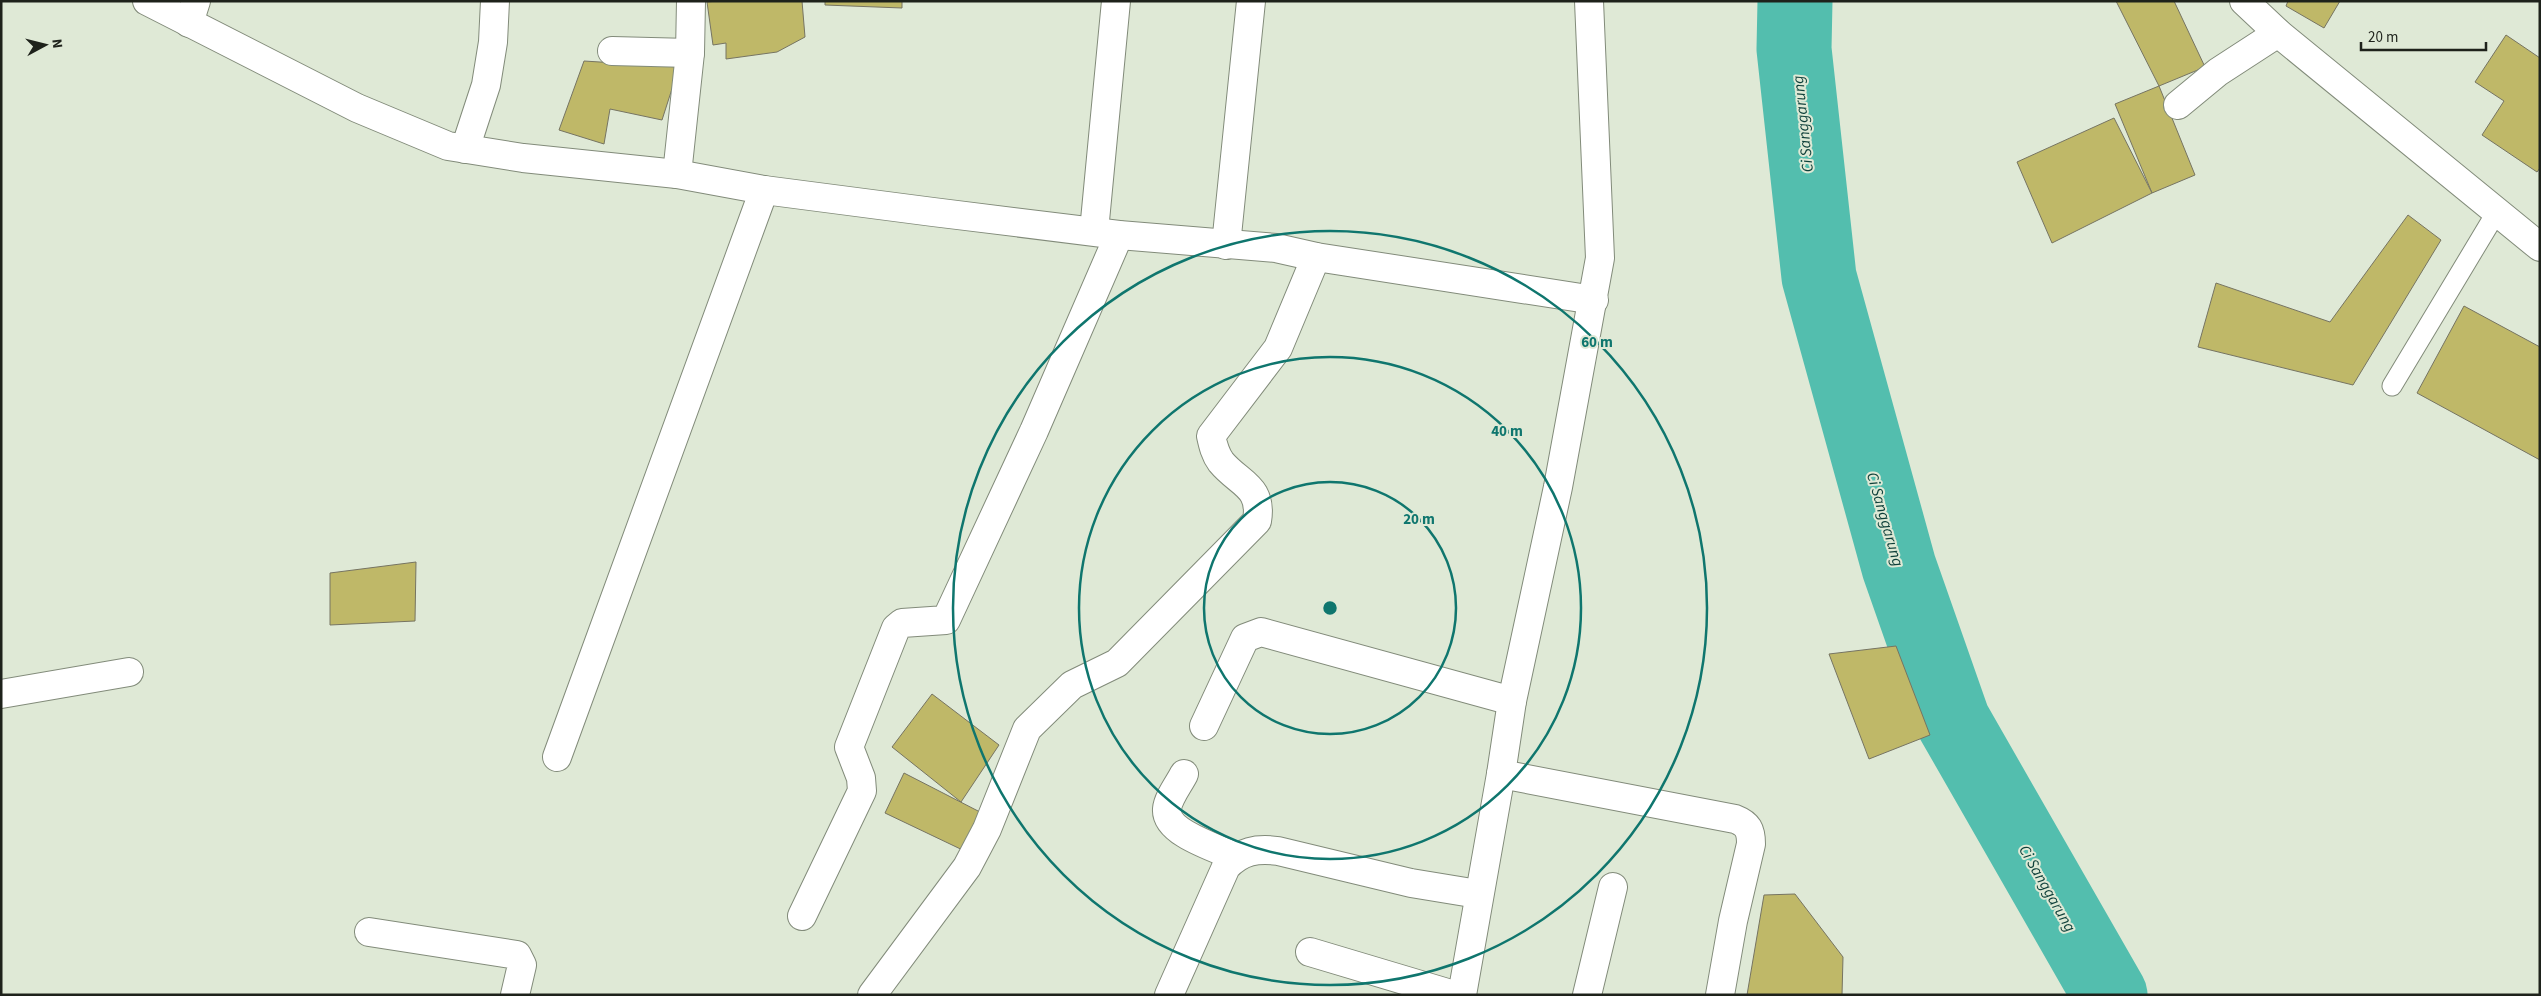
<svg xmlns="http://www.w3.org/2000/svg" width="2541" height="996" viewBox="0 0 2541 996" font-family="'Source Sans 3',sans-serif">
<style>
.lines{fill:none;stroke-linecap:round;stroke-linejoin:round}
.river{stroke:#53beae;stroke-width:75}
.building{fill:#bfb868;stroke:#767462}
.service-casing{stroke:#828b7a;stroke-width:21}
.minor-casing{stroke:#828b7a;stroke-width:30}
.trunk-casing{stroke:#828b7a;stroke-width:30}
.service{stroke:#fff;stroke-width:19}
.minor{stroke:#fff;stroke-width:28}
.trunk{stroke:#fff;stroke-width:28}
.ring{fill:none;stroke:#0f766e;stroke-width:2.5}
.labels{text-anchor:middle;stroke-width:4;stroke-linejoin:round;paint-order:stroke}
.water-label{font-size:16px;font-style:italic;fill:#0d3f39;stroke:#dfe9d6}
.centre{fill:#0f766e;stroke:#dfe9d6;stroke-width:2.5}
.ring-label{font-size:15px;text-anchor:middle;font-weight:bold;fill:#0f766e;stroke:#dfe9d6;stroke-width:4;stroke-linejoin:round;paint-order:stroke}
</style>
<rect width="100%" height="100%" fill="#dfe9d6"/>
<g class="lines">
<polyline class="river" points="1795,1 1794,49 1819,277 1899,567 1953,721 2110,995"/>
</g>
<g class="building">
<polygon points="717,1 802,1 805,37 777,52 726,59 726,43 713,45 707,2"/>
<polygon points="825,1 902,1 902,8 825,5"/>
<polygon points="2116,1 2174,1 2205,67 2159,86"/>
<polygon points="2288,1 2340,1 2324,28 2286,6"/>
<polygon points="2506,35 2540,58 2540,168 2537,172 2482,135 2504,101 2475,82"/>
<polygon points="584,61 679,67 662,120 610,109 604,144 559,130"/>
<polygon points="2159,86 2195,175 2152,193 2115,104"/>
<polygon points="2114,118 2152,193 2052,243 2017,162"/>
<polygon points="2408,215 2441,240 2353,385 2198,347 2216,283 2330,322"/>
<polygon points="2464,306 2540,347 2540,460 2417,393"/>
<polygon points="416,562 415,621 330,625 330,573"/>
<polygon points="1896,646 1930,735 1869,759 1829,654"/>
<polygon points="932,694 999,745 961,802 892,747"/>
<polygon points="904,773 980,812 971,854 885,813"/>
<polygon points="1795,894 1843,957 1842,995 1747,995 1764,895"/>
</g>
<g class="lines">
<g class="service-casing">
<polyline id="service" points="2392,386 2496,213"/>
</g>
<g class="minor-casing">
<g id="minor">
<polyline points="147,1 357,108 448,146 523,158 677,174 764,190 933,212 1119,235 1276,248 1316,257 1594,300"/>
<polyline points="189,23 196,1"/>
<polyline points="612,51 690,53"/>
<polyline points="2178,105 2218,72 2278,33"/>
<polyline points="465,149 486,85 493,42 495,1"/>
<polyline points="677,174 690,53 691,1"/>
<polyline points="1094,231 1116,1"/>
<polyline points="1226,245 1251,1"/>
<polyline points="1,694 129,672"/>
<polyline points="1204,726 1245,638 1261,632 1512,701"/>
<polyline points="557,757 764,190"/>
<path d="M1184,774C1179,784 1168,798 1167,809C1165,833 1217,848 1236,857"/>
<path d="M1501,774L1735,819C1748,824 1751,830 1751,844L1733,921L1720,995"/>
<polyline points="802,916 862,791 861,778 849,747 896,628 902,623 946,620 1034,431 1119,235"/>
<polyline points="369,932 517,955 522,965 515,995"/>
<polyline points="1310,952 1454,995"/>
<path d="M872,995L967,867L987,829L1027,729L1072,685L1117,663L1257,521C1263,486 1239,484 1221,462C1215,454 1213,445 1211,436L1278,348L1316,257"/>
<path d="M1169,995L1226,867C1241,851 1257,848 1278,851L1411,883L1478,894"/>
<polyline points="1462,995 1501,774 1512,701 1558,487 1600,258 1589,1"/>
<polyline points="1587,995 1613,887"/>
</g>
</g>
<g class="trunk-casing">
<polyline id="trunk" points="2244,1 2278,33 2540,247"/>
</g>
<use href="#service" class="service"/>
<use href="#minor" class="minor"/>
<use href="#trunk" class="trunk"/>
</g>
<g class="ring">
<circle cx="1330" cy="608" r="126"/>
<circle cx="1330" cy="608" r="251"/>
<circle cx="1330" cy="608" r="377"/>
</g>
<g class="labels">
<g class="water-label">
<text transform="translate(1802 124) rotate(-96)" y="6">Ci Sanggarung</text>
<text transform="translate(1886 519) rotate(74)" y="6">Ci Sanggarung</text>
<text transform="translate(2048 888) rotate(60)" y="6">Ci Sanggarung</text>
</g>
</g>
<circle cx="1330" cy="608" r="8" class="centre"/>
<g class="ring-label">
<text x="1597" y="347">60 m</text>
<text x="1507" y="436">40 m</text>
<text x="1419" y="524">20 m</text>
</g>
<rect width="2541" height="996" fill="none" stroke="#1e221b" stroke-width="5"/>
<g transform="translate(45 45) rotate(83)" stroke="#dfe9d6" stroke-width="4" paint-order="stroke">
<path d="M0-4L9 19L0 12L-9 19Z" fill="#1e221b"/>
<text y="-8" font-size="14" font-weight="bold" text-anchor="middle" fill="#1e221b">N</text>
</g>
<path d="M2361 42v8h125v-8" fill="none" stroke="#1e221b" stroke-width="2.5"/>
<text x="2368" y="42" font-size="15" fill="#1e221b" stroke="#dfe9d6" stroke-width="4" paint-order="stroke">20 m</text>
</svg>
